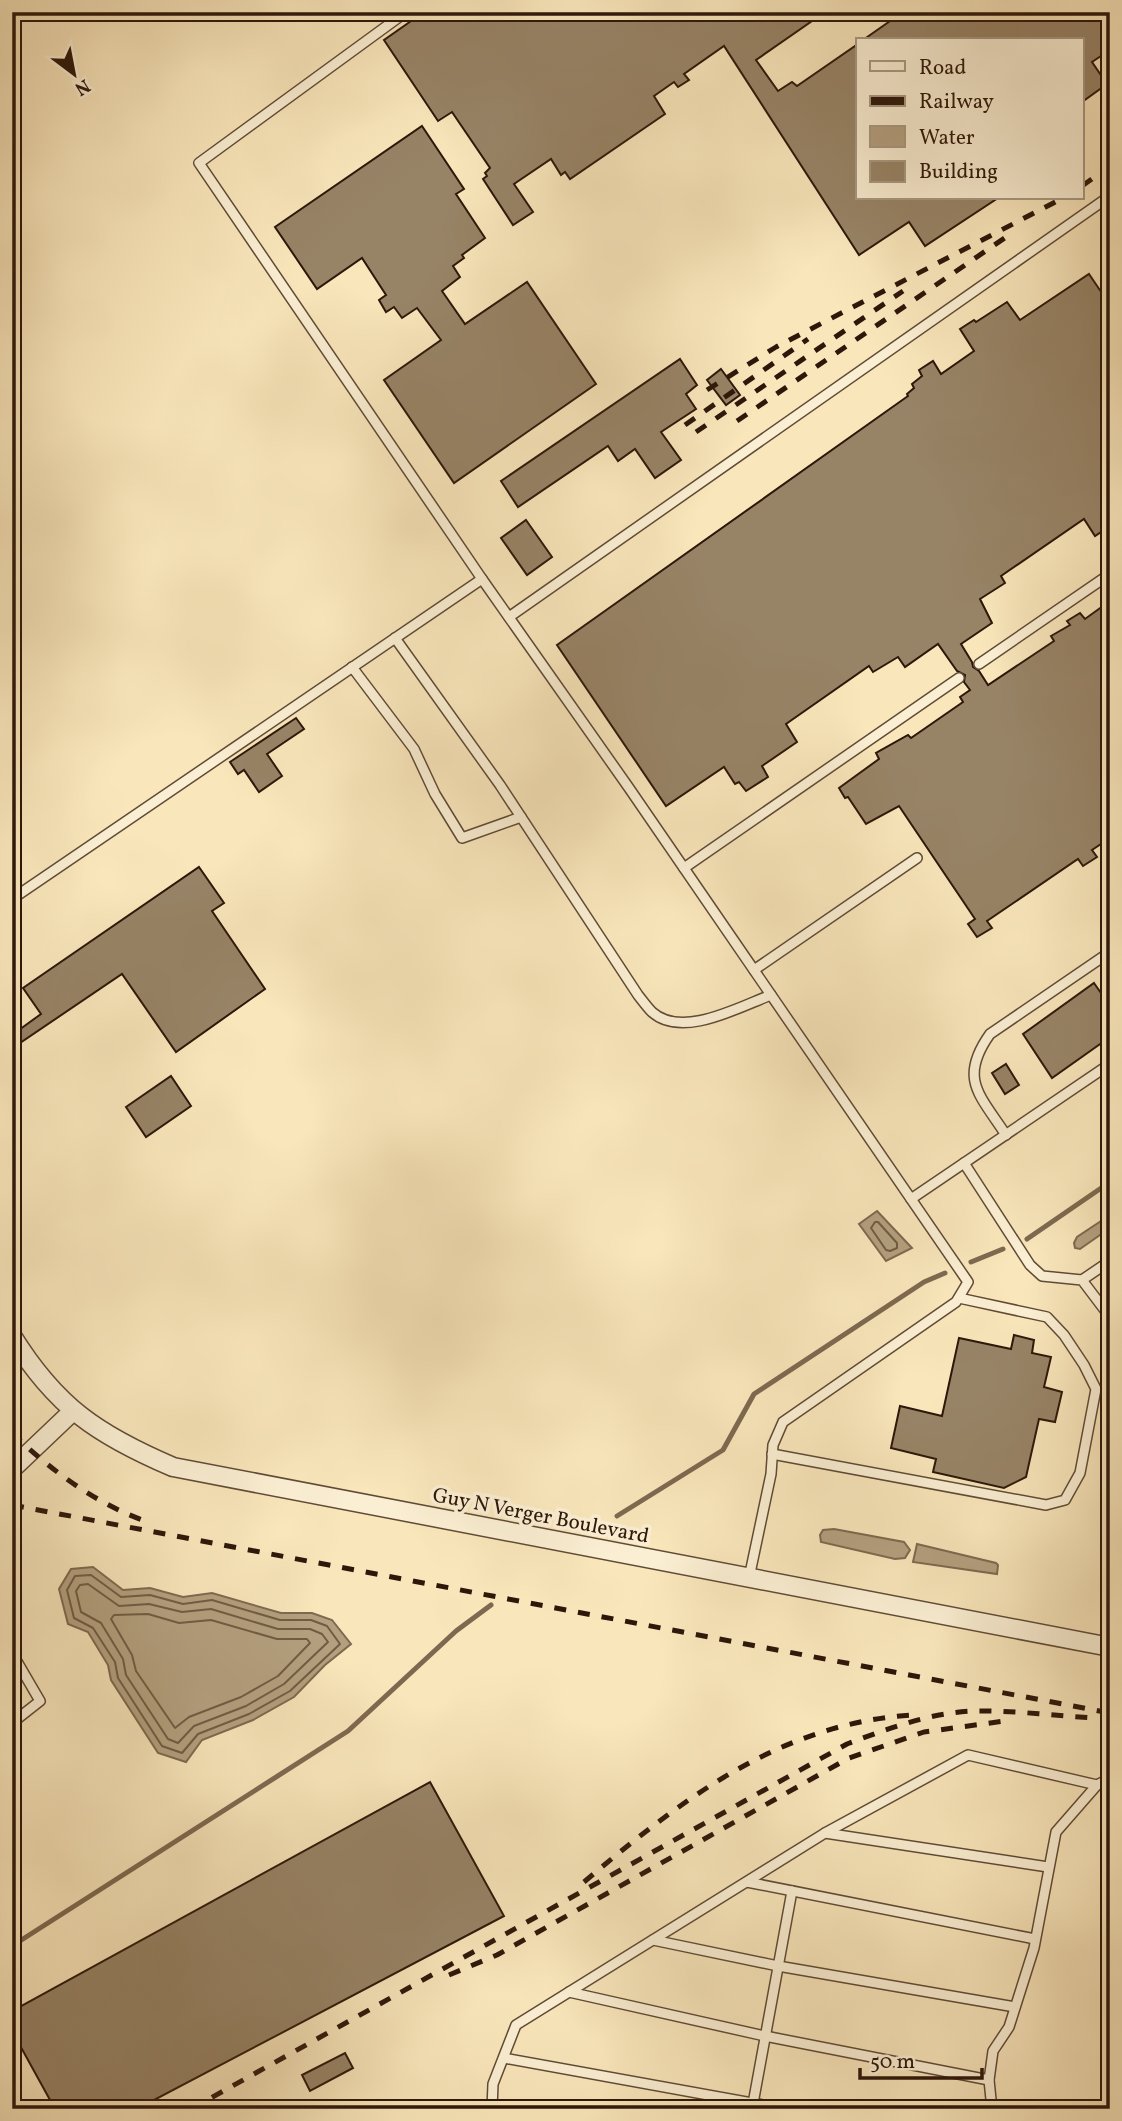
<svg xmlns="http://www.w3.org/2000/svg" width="1122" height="2121" viewBox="0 0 1122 2121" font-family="Vollkorn,serif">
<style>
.water{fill:#b4a07f;stroke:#7e6950;stroke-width:2}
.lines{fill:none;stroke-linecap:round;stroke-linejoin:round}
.shore{stroke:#705c44;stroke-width:2}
.stream{stroke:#7e6950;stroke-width:5}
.building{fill:#978366;stroke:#2d170a;stroke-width:2}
.lane-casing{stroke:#604b36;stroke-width:12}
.street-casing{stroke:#604b36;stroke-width:21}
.lane{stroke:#fbefd3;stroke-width:9}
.street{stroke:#fbefd3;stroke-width:18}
.rail{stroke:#2d170a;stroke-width:5;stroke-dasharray:12 12;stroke-linecap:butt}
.labels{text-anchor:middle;stroke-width:7;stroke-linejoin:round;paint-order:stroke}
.street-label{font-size:21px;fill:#2d170a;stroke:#fbefd3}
</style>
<rect width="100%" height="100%" fill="#f9e6bb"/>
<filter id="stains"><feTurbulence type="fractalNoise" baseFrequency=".00286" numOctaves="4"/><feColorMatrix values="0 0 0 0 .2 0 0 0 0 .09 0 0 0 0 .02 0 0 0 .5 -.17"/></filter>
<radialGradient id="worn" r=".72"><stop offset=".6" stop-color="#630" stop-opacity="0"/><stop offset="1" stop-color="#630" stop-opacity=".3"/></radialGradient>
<g class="water">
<polygon points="877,1211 912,1248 886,1261 859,1224"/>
<polygon points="1110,1215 1110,1228 1080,1249 1075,1248 1074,1243 1077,1237"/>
<polygon points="834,1529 904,1542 910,1550 905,1558 895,1559 821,1542 820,1535 823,1530"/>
<polygon points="917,1544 996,1563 998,1565 997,1574 913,1562"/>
<polygon points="93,1567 123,1590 150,1588 183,1597 212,1593 281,1613 312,1613 332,1620 351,1644 325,1665 294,1697 253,1720 202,1740 186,1762 158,1753 111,1680 108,1665 88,1632 68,1624 59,1589 71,1569"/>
</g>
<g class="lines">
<g class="shore">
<polygon points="875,1222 878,1222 897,1243 897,1248 890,1251 886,1250 871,1228"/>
<polygon points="91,1575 121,1597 150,1595 183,1604 212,1600 280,1620 311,1620 327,1626 340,1644 290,1691 249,1714 198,1734 182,1753 162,1746 118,1678 115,1662 93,1628 74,1618 67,1590 75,1576"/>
<polygon points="88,1584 119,1606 149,1604 182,1612 211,1609 278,1629 310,1629 322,1634 328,1642 284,1684 246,1706 194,1726 178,1743 168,1739 126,1675 123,1659 101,1623 81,1612 76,1591 80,1585"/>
<polygon points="148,1614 179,1623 211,1620 277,1639 307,1639 310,1643 278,1676 241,1697 189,1717 175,1728 136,1671 132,1655 111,1619 114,1615"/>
</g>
<g class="stream">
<polyline points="1027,1239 1110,1182"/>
<polyline points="971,1262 1003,1249"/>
<polyline points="617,1516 723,1450 754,1394 924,1282 945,1273"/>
<polyline points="12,1946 348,1731 456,1631 491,1605"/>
</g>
</g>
<g class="building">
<polygon points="424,12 825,12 756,60 778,91 792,82 797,86 858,44 858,198 998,198 925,246 909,222 859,255 724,46 684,74 689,80 678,87 674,82 654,96 665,114 570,179 565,172 561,175 551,159 514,184 533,212 513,225 483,179 487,176 485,173 490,168 452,112 438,121 384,40"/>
<polygon points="903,12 1110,12 1110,50 1092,62 1107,84 1082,102 1082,40 863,40"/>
<polygon points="422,126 464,189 456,194 485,238 462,255 464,258 453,266 460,277 442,291 465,324 527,282 596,384 454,483 384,380 441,340 417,308 402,318 394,307 386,312 379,300 386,295 362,258 317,289 275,227"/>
<polygon points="1089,274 1110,305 1110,526 1095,536 1084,519 1001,576 1005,583 980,599 992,623 961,644 972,662 973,667 979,671 988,685 1054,641 1051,636 1070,625 1067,621 1080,613 1085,619 1110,601 1110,838 1092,850 1097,857 1083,866 1078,859 987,921 992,928 977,937 968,924 975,919 899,806 866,824 848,797 845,798 839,788 879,759 876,753 908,735 911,738 963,702 960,697 970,690 964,682 965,675 957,671 938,644 905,667 898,657 873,672 869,666 786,724 797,742 762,766 768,777 746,791 739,782 735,784 724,767 666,806 557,645 908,396 907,394 914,388 912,384 922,376 919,370 933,361 941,374 974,351 960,329 974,320 976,322 1007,302 1020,320"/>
<polygon points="680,359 697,385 686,394 696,409 661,432 681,460 655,478 635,449 618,461 608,446 518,507 501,481"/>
<polygon points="721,369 740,395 726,405 707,380"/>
<polygon points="526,520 552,557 527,575 501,538"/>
<polygon points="296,718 304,729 267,754 282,776 259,792 244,770 238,774 230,762"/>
<polygon points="199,867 224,903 212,911 265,989 176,1052 122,974 17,1045 12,1035 41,1014 23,988"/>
<polygon points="1094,983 1110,1006 1110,1037 1052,1078 1023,1034"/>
<polygon points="1006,1064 1019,1085 1005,1094 992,1073"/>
<polygon points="171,1076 191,1106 146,1137 126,1107"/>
<polygon points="1014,1335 1034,1340 1032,1353 1051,1357 1044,1387 1062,1392 1055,1422 1039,1419 1026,1477 1004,1488 933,1472 936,1459 891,1448 900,1406 942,1416 959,1338 1011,1349"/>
<polygon points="430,1782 504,1916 137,2109 55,2109 12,2031 12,2011"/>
<polygon points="345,2053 353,2068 310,2091 302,2075"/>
</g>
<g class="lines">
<g class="lane-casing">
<g id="lane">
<polyline points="406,12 199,163 482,579"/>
<polyline points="509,617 1110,196"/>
<path d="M395,638L500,785L638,995C642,1000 647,1007 652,1012C682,1039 739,1007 771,995"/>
<polyline points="979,664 1110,574"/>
<polyline points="352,667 414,749 435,794 462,838 521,817"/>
<polyline points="684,868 959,678"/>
<polyline points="12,899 482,579 629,788 968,1282 956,1302 783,1422 773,1445 771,1474 749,1578"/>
<polyline points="754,970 917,858"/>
<path d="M1006,1135C980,1095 958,1079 990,1034L1110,952"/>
<polyline points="964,1163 1030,1265 1042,1276 1082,1280 1110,1317"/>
<polyline points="911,1199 1110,1064"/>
<polyline points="1082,1280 1110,1261"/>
<polyline points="772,1454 1046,1505 1065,1500 1080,1473 1096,1389 1084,1365 1064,1335 1047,1317 959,1298"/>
<polyline points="12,1653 40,1701 12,1723"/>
<polyline points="825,1833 968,1755 1097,1785"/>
<polyline points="747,1882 1035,1939"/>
<polyline points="653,1940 778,1966 1015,2007"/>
<polyline points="569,1992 765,2036 989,2080"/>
<polyline points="504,2058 785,2109"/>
<polyline points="492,2109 493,2084 516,2025 825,1833 1048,1867"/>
<polyline points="752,2109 792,1891"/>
<polyline points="992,2109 989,2080 993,2051 1009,2027 1034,1948 1056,1832 1097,1785 1110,1778"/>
</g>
</g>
<g class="street-casing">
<g id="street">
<path d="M12,1336C56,1407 98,1435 173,1467L1110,1647"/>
<polyline points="12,1469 73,1411"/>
</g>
</g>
<use href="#lane" class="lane"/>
<use href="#street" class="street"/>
<g class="rail">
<polyline points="1082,186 1110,166"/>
<polyline points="707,390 776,347 1063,198"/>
<polyline points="737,421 1009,235"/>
<polyline points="685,425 808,339"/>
<polyline points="696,432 903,291"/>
<path d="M12,1433C53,1472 97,1505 151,1523"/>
<polyline points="12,1505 1110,1713"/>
<path d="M584,1882C681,1800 779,1724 911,1715"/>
<polyline points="449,1975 497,1955 849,1758 924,1732 1012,1720"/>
<path d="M191,2109L847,1744C887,1729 929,1713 972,1711C1013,1710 1055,1716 1096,1718"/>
</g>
</g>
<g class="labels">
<g class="street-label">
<text transform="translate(541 1515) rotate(11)" y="7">Guy N Verger Boulevard</text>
</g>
</g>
<rect width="1122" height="2121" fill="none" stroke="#f9e6bb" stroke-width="42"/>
<rect x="14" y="14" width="1094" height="2093" fill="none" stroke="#2d170a" stroke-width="3.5"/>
<rect x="21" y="21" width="1080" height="2079" fill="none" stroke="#2d170a" stroke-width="2"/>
<rect x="856" y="38" width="228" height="161" fill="#fbefd3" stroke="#a99983" stroke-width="2"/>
<rect x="870" y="61" width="35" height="10" fill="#fbefd3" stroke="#a99983" stroke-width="2"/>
<text x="919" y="74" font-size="21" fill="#2d170a">Road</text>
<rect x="870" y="96" width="35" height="10" fill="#2d170a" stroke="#a99983" stroke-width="2"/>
<text x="919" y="108" font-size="21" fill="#2d170a">Railway</text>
<rect x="870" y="126" width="35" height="21" fill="#b4a07f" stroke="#a99983" stroke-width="2"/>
<text x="919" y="144" font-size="21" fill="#2d170a">Water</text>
<rect x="870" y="161" width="35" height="21" fill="#978366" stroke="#a99983" stroke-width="2"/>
<text x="919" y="178" font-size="21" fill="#2d170a">Building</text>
<g transform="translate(74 74) rotate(148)" stroke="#fbefd3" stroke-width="5" paint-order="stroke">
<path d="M0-5L12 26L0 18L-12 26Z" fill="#2d170a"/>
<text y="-10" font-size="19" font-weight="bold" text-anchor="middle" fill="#2d170a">N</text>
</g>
<path d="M860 2068v10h122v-10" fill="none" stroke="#2d170a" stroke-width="3.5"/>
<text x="870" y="2068" font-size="21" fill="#2d170a" stroke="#fbefd3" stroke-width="5" paint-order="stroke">50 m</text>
<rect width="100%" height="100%" filter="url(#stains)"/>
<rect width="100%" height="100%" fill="url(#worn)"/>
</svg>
